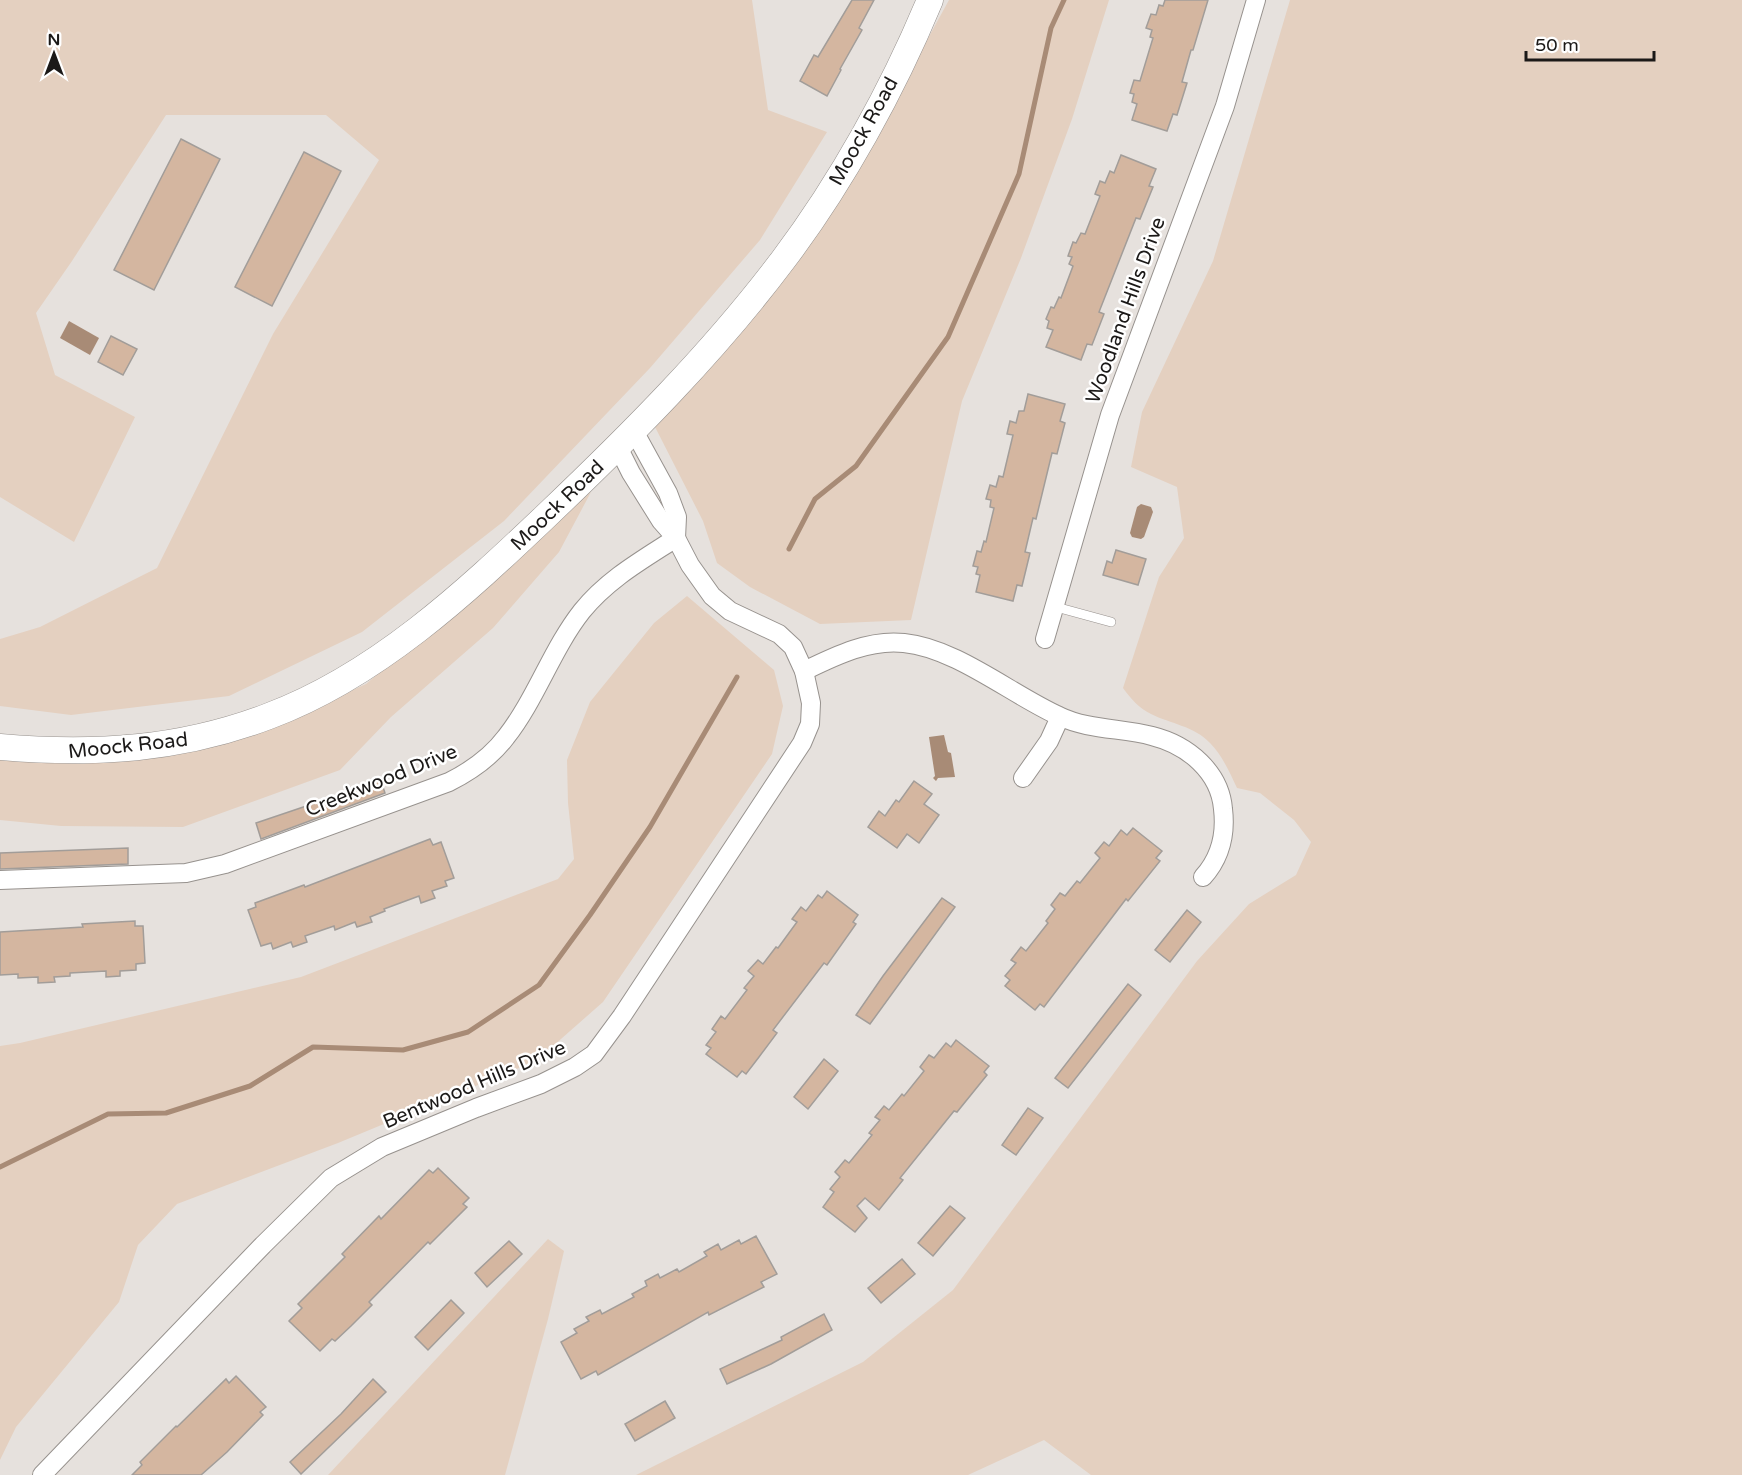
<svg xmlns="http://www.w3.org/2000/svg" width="1742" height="1475" viewBox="0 0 1742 1475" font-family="'Varela Round',sans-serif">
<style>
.green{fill:#e4d0c0}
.water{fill:#a88b76}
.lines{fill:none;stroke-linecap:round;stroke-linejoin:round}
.stream{stroke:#a88b76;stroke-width:5}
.building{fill:#d4b6a0;stroke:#a29d99;stroke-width:1.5}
.lane-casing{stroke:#97928e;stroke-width:10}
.street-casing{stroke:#97928e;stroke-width:20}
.secondary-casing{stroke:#97928e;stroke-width:27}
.lane{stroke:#fff;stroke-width:9}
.street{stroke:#fff;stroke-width:18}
.secondary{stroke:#fff;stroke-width:26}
.labels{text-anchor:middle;stroke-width:5;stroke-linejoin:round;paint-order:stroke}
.street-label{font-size:20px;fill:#1b1918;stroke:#fff}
</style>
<rect width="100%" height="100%" fill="#e6e1dd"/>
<g class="green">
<polygon points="0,0 752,0 768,110 827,132 760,240 650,368 504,521 362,632 229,696 71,715 0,706 0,639 40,627 157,568 273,334 379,160 326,115 166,115 72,261 36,313 55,375 135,417 74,542 0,497"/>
<polygon points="949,0 1109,0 1072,119 1021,258 962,401 911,620 820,624 750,587 717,563 703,521 654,425 784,280 857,168"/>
<path d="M1290,0H1742V1475H1091L1044,1440L968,1475H636L863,1362L953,1290L1197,961L1249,904L1296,875L1311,842L1294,820L1260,793L1237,788C1230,773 1222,755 1210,743C1194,726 1171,724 1151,714C1140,709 1130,698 1123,688L1159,577L1184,538L1177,487L1131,467L1142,412L1213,261Z"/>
<polygon points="591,492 559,552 493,628 391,717 340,770 183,827 61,826 0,820 0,758 83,764 177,753 289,719 366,684"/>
<polygon points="687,596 774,670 783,706 772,754 603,1002 536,1061 338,1143 177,1204 138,1245 119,1302 16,1427 0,1460 0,1046 20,1043 301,977 558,879 574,859 568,803 567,760 590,702 654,623"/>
<polygon points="548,1239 564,1251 548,1319 505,1475 328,1475"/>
</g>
<g class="water">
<polygon points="69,321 99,338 90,355 60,338"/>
<polygon points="1141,504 1151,507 1153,512 1144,537 1141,539 1132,537 1130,533 1137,507"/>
<polygon points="944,735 948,752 951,753 955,777 938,778 936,781 933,778 935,776 929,737"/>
</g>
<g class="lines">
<g class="stream">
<polyline points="789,549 815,499 856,466 948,337 1019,174 1051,28 1064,0"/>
<polyline points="0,1167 108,1114 166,1113 250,1086 313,1047 403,1050 468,1032 539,985 590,915 650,827 737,677"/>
</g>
</g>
<g class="building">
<polygon points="852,0 874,0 859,28 862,30 840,69 841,70 827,96 800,81 814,55 818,57"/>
<polygon points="1165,0 1208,0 1193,50 1191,50 1182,82 1187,83 1177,115 1173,114 1167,131 1132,120 1137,104 1132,102 1134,94 1130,93 1134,80 1140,81 1153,38 1150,37 1152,30 1146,28 1151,14 1156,15 1159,5 1163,6"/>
<polygon points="181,139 220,159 154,290 114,270"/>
<polygon points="304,152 341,171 272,306 235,287"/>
<polygon points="1121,155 1156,169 1149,186 1153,187 1140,219 1136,218 1099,312 1104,314 1092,345 1087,344 1081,360 1046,347 1053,330 1047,328 1049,321 1046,319 1051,307 1054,308 1059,297 1061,298 1073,266 1069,264 1072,257 1068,256 1073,242 1076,243 1081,233 1085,234 1100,196 1095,194 1100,181 1105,183 1110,171 1114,173"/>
<polygon points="111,336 137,349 123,375 98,362"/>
<polygon points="1028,394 1065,404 1060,421 1065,423 1057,454 1052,453 1036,519 1033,518 1025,552 1030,553 1022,586 1017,585 1013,601 976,592 980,575 976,574 978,567 973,566 977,551 981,552 984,541 986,542 994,508 990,507 991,500 986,499 990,485 996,487 999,476 1003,477 1013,435 1007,434 1010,421 1016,423 1019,411 1024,411"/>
<polygon points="1116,550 1146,559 1138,585 1103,575 1107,561 1112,563"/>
<polygon points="380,778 385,793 261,839 256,823 327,799"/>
<polygon points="914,781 932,794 924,804 939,815 919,843 907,834 897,848 868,827 879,811 885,816 896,800 899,802"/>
<polygon points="1133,828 1162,851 1156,858 1160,861 1128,901 1126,899 1044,1007 1040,1004 1035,1010 1005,986 1010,980 1005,976 1016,963 1011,960 1021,947 1026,951 1048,923 1046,921 1055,909 1051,905 1060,893 1065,896 1077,881 1080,883 1100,858 1095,853 1104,842 1109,846 1121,830 1127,835"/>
<polygon points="430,839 433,845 441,842 454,878 445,881 447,886 432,891 435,898 421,903 419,896 384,909 385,911 370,917 372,922 357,927 355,922 335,930 334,926 305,936 307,942 293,947 291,942 273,949 271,943 261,946 248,910 256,907 255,903 304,885 305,887"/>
<polygon points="128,848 128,864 0,869 0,853"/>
<polygon points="827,891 858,915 853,922 856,924 827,965 824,963 773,1030 777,1033 759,1057 746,1074 742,1071 737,1077 706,1054 711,1048 706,1045 716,1032 712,1029 721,1016 725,1019 747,990 744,988 754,976 748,971 758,960 763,964 776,947 778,948 797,922 792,919 801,907 806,911 818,895 822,898"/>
<polygon points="942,898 955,907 870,1024 856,1015 883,976"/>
<polygon points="1187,910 1201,922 1170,962 1155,950"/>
<polygon points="135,921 135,926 143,926 145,963 136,964 136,970 120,971 120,976 106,977 106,971 70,973 70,976 54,977 55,982 38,983 38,977 18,978 18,974 0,975 0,932 83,927 82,924"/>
<polygon points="1128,984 1141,995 1068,1088 1055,1078"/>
<polygon points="956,1040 989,1066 984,1072 987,1075 957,1112 954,1111 900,1178 903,1180 879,1210 865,1198 857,1206 867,1218 855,1232 823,1207 834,1192 830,1189 840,1177 835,1172 845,1160 849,1163 872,1135 869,1133 880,1120 875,1117 884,1106 889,1110 902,1094 904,1096 924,1071 920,1067 929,1055 934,1058 946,1043 951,1047"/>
<polygon points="824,1059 838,1071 808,1109 794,1097"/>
<polygon points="1028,1108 1043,1118 1016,1155 1002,1145"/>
<polygon points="438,1168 469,1198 463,1204 467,1207 430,1244 428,1242 369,1302 372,1305 351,1326 335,1341 332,1339 320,1351 289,1321 302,1308 298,1304 345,1257 342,1254 379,1216 381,1219 429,1170 433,1173"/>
<polygon points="950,1206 965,1218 933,1256 918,1243"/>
<polygon points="756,1236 777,1274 761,1282 764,1287 709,1315 708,1312 598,1375 596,1371 581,1379 561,1342 577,1333 574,1329 589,1321 586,1317 600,1310 602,1314 634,1297 632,1294 647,1286 645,1281 658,1274 660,1278 677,1269 679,1272 707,1256 704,1252 718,1244 721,1250 739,1240 741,1244"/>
<polygon points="509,1241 522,1254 487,1287 475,1273"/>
<polygon points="902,1259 915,1274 881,1303 868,1288"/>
<polygon points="451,1300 464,1313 428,1350 415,1337"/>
<polygon points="824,1314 832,1330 771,1364 727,1384 720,1369 782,1340 781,1337"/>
<polygon points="236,1376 266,1407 260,1412 263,1415 227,1452 201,1475 132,1475 142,1465 140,1462 176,1426 177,1427 226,1379 229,1383"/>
<polygon points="373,1379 386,1392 301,1474 290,1462 341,1414"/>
<polygon points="665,1401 675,1418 635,1441 625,1424"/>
</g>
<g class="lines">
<g class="lane-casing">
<polyline id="lane" points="1056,607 1111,622"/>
</g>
<g class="street-casing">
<g id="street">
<polyline points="634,431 668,493 677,517 676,538"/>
<polyline points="1045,639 1110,415 1225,106 1256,0"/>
<path d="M804,671C835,656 869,639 904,643C956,648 1012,695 1059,716C1088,730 1122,728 1152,736C1188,745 1220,772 1223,809C1226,834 1220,858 1203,877"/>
<polyline points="1023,778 1049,741 1060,717"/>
<path d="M0,880L186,873L225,864L449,782C471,771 491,757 506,737C536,699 552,649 582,611C608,579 642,560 676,538"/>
<polyline points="42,1475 263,1245 331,1178 382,1147 476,1108 541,1084 575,1067 594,1054 622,1016 802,743 810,724 811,703 804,671 793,647 779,634 730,611 712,596 690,565 676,538 661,521 631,473 618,447"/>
</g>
</g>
<g class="secondary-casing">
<path id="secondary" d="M0,747C94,755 180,750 269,716C376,676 465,593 546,516C630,436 713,353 783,260C842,182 893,89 930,0"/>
</g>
<use href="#lane" class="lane"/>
<use href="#street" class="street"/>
<use href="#secondary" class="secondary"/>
</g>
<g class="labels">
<g class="street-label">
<text transform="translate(863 131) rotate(-61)" y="7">Moock Road</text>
<text transform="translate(1125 310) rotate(-70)" y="7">Woodland Hills Drive</text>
<text transform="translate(557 505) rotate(-44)" y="7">Moock Road</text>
<text transform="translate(128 745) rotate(-6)" y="7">Moock Road</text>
<text transform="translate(381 780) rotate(-22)" y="7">Creekwood Drive</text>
<text transform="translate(474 1084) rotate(-23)" y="7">Bentwood Hills Drive</text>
</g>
</g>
<g transform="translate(54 54)" stroke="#ffffff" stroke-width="4.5" paint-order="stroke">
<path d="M0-4.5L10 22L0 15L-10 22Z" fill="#1b1918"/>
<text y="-9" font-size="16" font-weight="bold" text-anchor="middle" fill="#1b1918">N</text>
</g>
<path d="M1526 51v9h128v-9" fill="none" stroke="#1b1918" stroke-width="3"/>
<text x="1535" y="51" font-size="18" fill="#1b1918" stroke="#ffffff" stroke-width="4.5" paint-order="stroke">50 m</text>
</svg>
